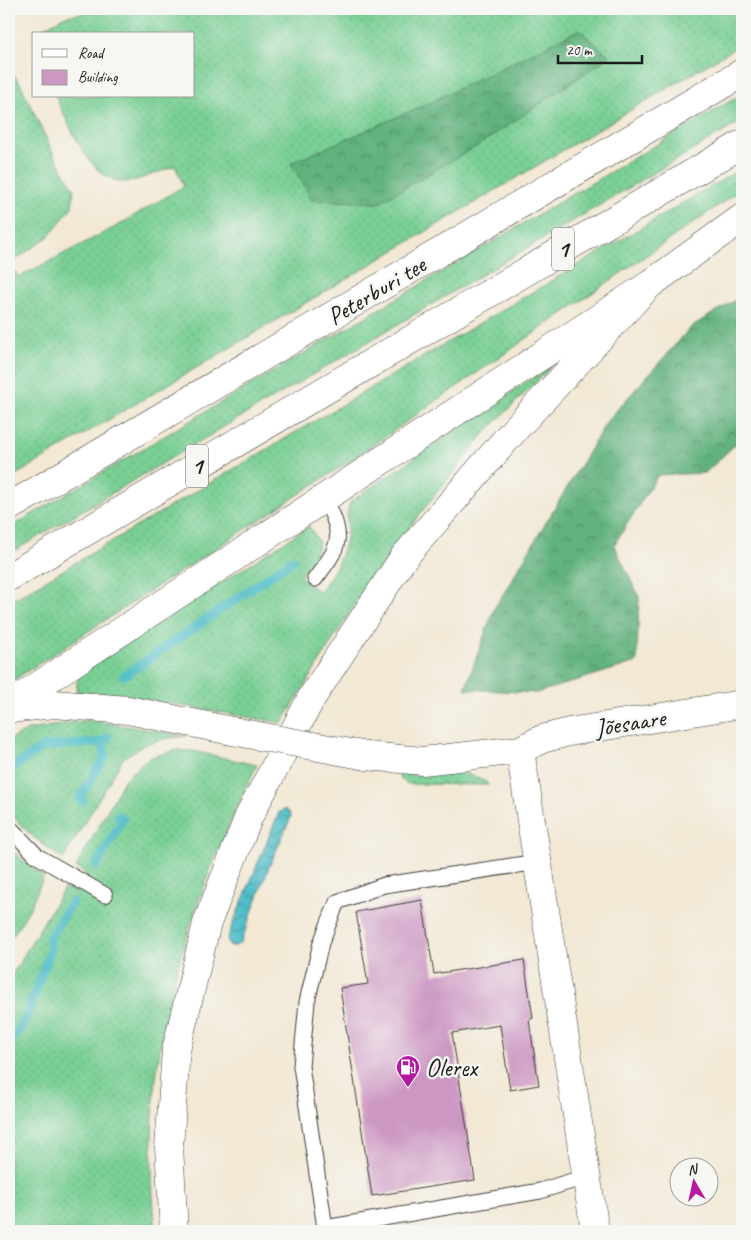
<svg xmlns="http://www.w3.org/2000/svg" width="751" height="1240" viewBox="0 0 751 1240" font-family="Caveat,sans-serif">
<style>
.grass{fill:url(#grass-dots);stroke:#4a7658}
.forest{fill:url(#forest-crowns);stroke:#3f674d}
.water{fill:url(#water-waves);stroke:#366d72}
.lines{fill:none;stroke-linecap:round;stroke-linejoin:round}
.stream{stroke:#50bec8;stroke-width:9}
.building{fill:#cc97c2}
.lane-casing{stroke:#3c3b38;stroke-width:17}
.street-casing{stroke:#3c3b38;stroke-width:29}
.highway-casing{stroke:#3c3b38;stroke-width:29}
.lane{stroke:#fff;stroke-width:15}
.street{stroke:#fff;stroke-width:28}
.highway{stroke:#fff;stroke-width:28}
.street-bridge-casing{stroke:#3c3b38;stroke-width:29;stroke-linecap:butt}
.street-bridge{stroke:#fff;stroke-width:28}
.labels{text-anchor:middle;stroke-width:5;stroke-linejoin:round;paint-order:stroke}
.shield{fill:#f6f6f2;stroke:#5d5d5c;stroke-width:1}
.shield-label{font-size:24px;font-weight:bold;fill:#1c1c1c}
.street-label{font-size:25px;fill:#1c1c1c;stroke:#f6f6f2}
.poi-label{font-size:25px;fill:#1c1c1c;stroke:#f6f6f2;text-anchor:start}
</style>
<defs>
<pattern id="grass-dots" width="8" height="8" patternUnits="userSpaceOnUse" patternTransform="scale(1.25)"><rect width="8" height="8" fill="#79cf94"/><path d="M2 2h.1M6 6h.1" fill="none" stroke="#68b17f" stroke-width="1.8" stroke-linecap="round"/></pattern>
<pattern id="forest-crowns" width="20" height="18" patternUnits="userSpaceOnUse" patternTransform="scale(1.25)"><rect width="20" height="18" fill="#62b27e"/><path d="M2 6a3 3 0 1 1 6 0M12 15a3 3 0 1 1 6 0" fill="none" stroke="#509066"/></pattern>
<pattern id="water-waves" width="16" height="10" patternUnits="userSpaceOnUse" patternTransform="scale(1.25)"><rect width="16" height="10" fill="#50bec8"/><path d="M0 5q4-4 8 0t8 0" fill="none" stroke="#429aa2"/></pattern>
</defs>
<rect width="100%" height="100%" fill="#f6f6f2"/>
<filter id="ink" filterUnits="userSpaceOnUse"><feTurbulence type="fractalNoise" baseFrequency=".02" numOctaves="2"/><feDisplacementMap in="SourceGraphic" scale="10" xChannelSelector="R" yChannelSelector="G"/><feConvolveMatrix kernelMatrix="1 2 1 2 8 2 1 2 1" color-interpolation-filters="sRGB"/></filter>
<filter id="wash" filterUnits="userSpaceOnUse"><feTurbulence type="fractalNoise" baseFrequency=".0096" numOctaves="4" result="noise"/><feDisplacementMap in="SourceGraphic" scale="20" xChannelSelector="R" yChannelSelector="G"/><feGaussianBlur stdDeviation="1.12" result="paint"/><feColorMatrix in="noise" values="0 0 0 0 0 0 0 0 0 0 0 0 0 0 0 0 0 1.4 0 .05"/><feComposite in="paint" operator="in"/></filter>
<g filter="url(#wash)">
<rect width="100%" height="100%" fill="#f2e8d4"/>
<g class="grass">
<path d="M112,9H742V44L9,479V265L19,277L117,226L184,186L175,166C163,170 136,182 124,182C88,180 70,124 55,96H194V34H40L42,29L65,16Z"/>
<polygon points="9,68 20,83 54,155 74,189 72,207 48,237 9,264"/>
<polygon points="742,94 742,121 9,554 9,528"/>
<polygon points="742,168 742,189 356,457 9,683 9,602"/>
<path d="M556,362L485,433L419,515L366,586L282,723L115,694L76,692L78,675L309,526L319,542L313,560L300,576L319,592C333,575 344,555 347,532C349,518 344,518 351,501Z"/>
<path d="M89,720L187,736L162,739L144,745L124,757L63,859C43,845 21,830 9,809V740L28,730Z"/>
<path d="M177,750L193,751L257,765C183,916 137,1061 156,1231H9V980L64,888L76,892L87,875L76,867L125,779L148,758Z"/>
<path d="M401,772C424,773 473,767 489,785L407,784L399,778Z"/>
<polygon points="9,847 26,863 44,876 29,910 9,942"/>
</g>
<g class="forest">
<polygon points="579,30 610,56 479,145 378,203 312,200 291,163 425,105"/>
<polygon points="742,296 742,438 705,473 658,475 614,545 639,597 637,662 536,693 465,689 494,609 607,421 692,326"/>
</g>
<polygon class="water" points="285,809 290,813 291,817 269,867 241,942 236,946 230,946 227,940 231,928 279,812"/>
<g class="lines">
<g class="stream">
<polyline points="124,676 293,560"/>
<polyline points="9,770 43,747 103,742 108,737"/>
<polyline points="83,801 79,799 105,756 103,742"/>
<polyline points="96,866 123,819 118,816"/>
<polyline points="9,1045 24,1022 51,950 49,939 72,902"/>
</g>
</g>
<g id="blocks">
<polygon class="building" points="422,900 434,974 524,960 533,1018 529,1020 539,1085 510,1090 500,1025 452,1033 475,1180 372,1196 340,988 368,984 356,912"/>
</g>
</g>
<g filter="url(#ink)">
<use href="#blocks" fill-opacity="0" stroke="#3c3b38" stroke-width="1"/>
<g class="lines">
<g class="lane-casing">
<g id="lane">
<path d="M315,579C341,545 345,537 324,498"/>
<polyline points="9,827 37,856 105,895"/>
<polyline points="538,862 384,885 337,902 321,943 307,1002 301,1066 325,1228 540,1191 588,1176"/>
</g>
</g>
<g class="street-casing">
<g id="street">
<polyline points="9,709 54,704 128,710 227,730"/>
<polyline points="520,750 595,1231"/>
<polyline points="367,756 423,761 520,750 542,739 569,732 742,704"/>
</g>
</g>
<g class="highway-casing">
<g id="highway">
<polyline points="9,507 742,73"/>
<polyline points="9,577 742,144"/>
<polyline points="9,705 649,285 742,218"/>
<polyline points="174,1231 169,1147 176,1050 207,923 249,816 312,697 404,557 517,427 649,285"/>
</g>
</g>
<use href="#lane" class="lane"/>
<use href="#street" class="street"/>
<use href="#highway" class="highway"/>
<g class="street-bridge-casing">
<polyline id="street-bridge" points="227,730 367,756"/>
</g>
<use href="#street-bridge" class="street-bridge"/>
</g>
</g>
<defs>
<g id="fuel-pin" transform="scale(1.25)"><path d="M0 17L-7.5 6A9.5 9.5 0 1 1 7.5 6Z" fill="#b5179e" stroke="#f6f6f2"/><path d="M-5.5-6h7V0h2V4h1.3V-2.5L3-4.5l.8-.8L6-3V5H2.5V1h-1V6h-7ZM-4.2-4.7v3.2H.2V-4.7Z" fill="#fff"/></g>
</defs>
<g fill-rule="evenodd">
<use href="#fuel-pin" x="408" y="1067"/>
</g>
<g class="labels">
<g class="shield">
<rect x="552" y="227.5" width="22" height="43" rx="4"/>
<rect x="186" y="444.5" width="22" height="43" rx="4"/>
</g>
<g class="shield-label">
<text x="563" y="257">1</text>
<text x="197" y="474">1</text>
</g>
<g class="street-label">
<text transform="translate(376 290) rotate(-31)" y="9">Peterburi tee</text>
<text transform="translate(630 722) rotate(-9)" y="9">Jõesaare</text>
</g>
<g class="poi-label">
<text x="426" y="1076">Olerex</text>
</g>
</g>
<rect width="751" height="1240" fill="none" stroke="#f6f6f2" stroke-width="30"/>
<rect x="32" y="32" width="162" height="65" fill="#f6f6f2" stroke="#9f9f9c"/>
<rect x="42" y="49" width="25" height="8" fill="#ffffff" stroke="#9f9f9c"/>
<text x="78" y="58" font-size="15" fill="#1c1c1c">Road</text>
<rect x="42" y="70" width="25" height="15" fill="#cc97c2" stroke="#9f9f9c"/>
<text x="78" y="82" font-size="15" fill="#1c1c1c">Building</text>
<g transform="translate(694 1182) rotate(351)"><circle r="24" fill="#f6f6f2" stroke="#9f9f9c"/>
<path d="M0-4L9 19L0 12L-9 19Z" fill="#b5179e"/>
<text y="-8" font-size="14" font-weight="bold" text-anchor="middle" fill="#1c1c1c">N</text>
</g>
<path d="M558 55v8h84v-8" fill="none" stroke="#1c1c1c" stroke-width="2.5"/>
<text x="566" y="55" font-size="15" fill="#1c1c1c" stroke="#f6f6f2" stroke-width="4" paint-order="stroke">20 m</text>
</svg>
